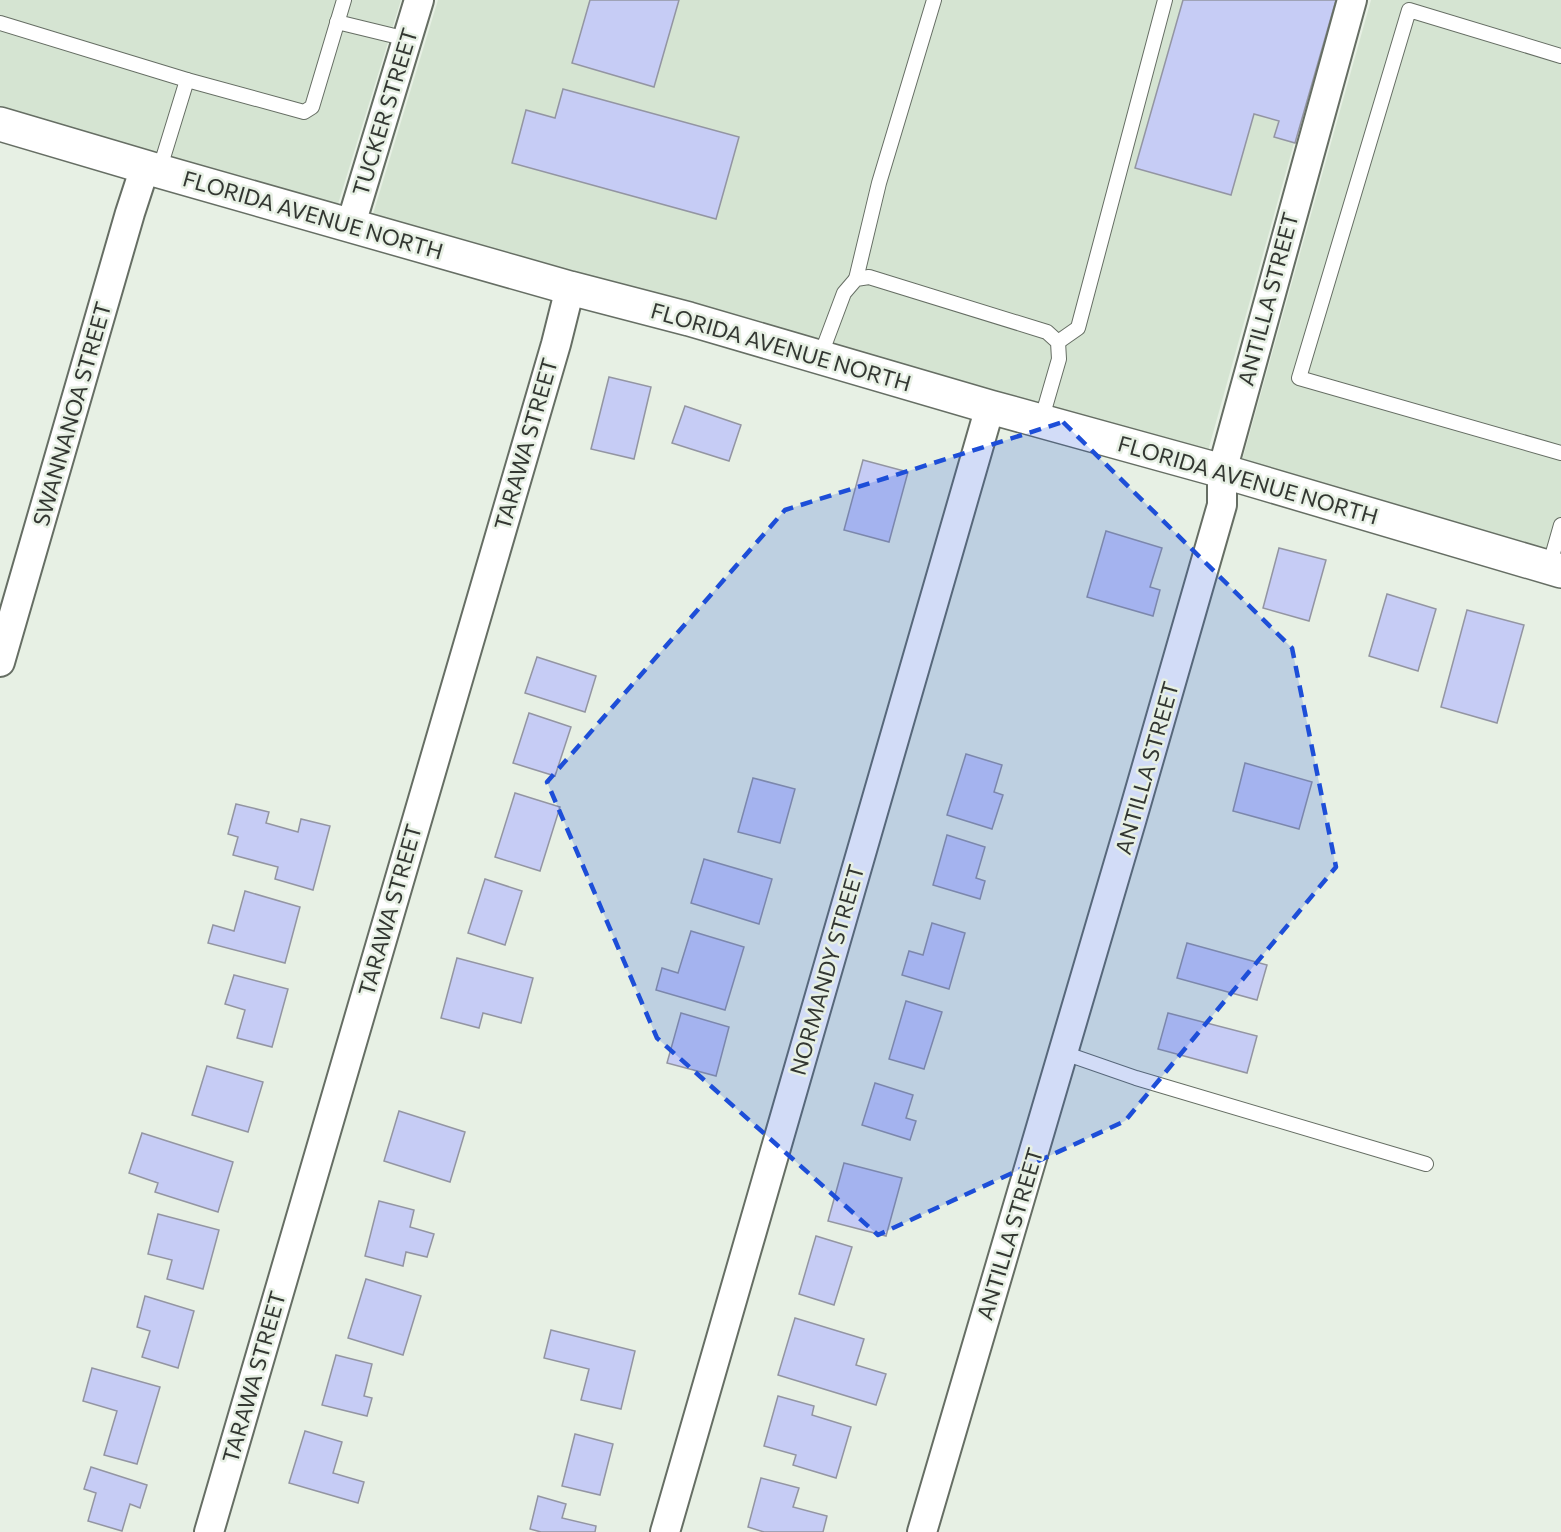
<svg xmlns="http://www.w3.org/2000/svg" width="1561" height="1532" viewBox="0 0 1561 1532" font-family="Commissioner,sans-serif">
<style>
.built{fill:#d5e4d2}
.building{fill:#c6ccf5;stroke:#9395a2;stroke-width:1.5}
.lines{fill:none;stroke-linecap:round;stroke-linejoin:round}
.service-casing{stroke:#666e64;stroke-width:16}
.minor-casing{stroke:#666e64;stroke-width:32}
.tertiary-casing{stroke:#666e64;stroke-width:36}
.service{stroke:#fff;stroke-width:14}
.minor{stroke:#fff;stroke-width:28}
.tertiary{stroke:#fff;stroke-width:33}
.marked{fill:#1d4ed8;fill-opacity:0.2;stroke:#1d4ed8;stroke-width:4.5;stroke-dasharray:12 8;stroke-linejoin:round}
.labels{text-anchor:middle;stroke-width:5;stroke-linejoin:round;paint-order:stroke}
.street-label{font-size:22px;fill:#333732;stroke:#e7f0e4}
</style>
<rect width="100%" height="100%" fill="#e7f0e4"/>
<g class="built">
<polygon points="0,0 401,0 338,204 150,152 0,107"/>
<polygon points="438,0 1334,0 1208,451 994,392 373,214"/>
<polygon points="1371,0 1561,0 1561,555 1242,461"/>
</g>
<g class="building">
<polygon points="590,0 679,0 654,87 572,63"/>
<polygon points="1183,0 1336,0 1295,143 1274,137 1279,121 1254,114 1231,195 1135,168"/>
<polygon points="563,89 739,137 716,219 512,163 526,110 555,118"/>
<polygon points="609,377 651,387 634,459 591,449"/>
<polygon points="685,406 741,425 729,461 672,443"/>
<polygon points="863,460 908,472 889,542 844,530"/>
<polygon points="1106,531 1162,548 1150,587 1160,590 1153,616 1087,597"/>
<polygon points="1279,548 1326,560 1309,621 1263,608"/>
<polygon points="1387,594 1436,609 1418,671 1369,656"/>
<polygon points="1467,610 1524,625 1497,723 1441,707"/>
<polygon points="537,657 596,676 585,712 525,693"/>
<polygon points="529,713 571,727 555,776 513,763"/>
<polygon points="966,754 1002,765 994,792 1003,795 992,829 947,815"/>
<polygon points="1245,763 1312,782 1299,829 1233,811"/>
<polygon points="753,778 795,789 780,843 738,832"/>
<polygon points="515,793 560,807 540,871 495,857"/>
<polygon points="236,804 269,812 266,823 298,832 301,819 330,826 313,890 275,879 278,867 233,855 238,837 228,834"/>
<polygon points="947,835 985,847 976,878 985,881 980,899 933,885"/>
<polygon points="704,859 772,879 759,924 691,903"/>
<polygon points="485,879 522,891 505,945 468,933"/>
<polygon points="245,891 300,907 285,963 208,943 213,925 234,931"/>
<polygon points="932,923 965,933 949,989 902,975 909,951 923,955"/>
<polygon points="691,931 744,947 725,1010 656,990 662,968 678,973"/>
<polygon points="1187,943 1267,965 1257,1000 1177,978"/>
<polygon points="457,958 533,978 521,1023 483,1013 479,1028 441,1018"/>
<polygon points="234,975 288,989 272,1047 237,1038 245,1010 225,1004"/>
<polygon points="906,1001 942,1012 924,1069 889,1059"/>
<polygon points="681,1013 729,1027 716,1076 667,1063"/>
<polygon points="1168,1013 1257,1036 1247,1073 1158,1049"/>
<polygon points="207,1066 263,1082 248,1132 192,1115"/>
<polygon points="875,1083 913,1095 906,1118 916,1121 910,1140 862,1125"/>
<polygon points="399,1111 465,1132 450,1182 384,1161"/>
<polygon points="142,1133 233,1162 218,1212 155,1192 158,1183 129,1173"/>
<polygon points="844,1163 902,1178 886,1236 828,1221"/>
<polygon points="379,1201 414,1210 410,1227 434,1234 427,1257 406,1252 403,1266 365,1256"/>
<polygon points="158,1214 219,1230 203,1289 167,1279 172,1260 148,1254"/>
<polygon points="816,1236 852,1247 834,1305 799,1294"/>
<polygon points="366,1279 421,1296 403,1355 348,1338"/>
<polygon points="145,1296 194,1311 178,1368 142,1357 150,1331 137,1327"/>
<polygon points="795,1318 864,1339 856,1365 886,1374 876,1405 778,1375"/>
<polygon points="551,1330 635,1351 621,1409 581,1400 589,1369 544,1358"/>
<polygon points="336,1355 372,1364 364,1396 372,1398 367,1416 322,1405"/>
<polygon points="92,1368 160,1387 137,1464 104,1455 117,1411 83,1401"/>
<polygon points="778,1396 814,1406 812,1415 851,1427 836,1478 793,1465 796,1455 764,1446"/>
<polygon points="305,1431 342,1442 333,1473 364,1482 358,1503 289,1483"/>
<polygon points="575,1434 613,1444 600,1495 562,1486"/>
<polygon points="91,1467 147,1485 140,1508 130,1504 122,1531 88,1521 96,1493 84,1489"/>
<polygon points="761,1478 799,1488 793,1507 827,1516 823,1532 764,1532 748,1527"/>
<polygon points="538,1496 566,1504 562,1518 596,1526 595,1532 541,1532 530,1529"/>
</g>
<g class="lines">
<g class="service-casing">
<g id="service">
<polyline points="337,22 407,39"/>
<polyline points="0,23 187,80 304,112 312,107 344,0"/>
<polyline points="1561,56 1409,10 1299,378 1561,453"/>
<polyline points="159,171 187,80"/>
<polyline points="856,279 879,183 934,0"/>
<polyline points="1058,342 1078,328 1165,0"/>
<polyline points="820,357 844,293 856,279 869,277 1047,332 1058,342 1059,359 1041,421"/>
<polyline points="1549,567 1561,525"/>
<polyline points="1064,1053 1136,1078 1426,1164"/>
</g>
</g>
<g class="minor-casing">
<g id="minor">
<polyline points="351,224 419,0"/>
<polyline points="0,662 130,213 145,167"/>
<polyline points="209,1532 556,344 570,288"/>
<polyline points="665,1532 990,407"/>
<polyline points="922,1532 1132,818 1222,505 1222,471 1352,0"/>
</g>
</g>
<g class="tertiary-casing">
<polyline id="tertiary" points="0,124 159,171 570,288 689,319 990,407 1222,471 1561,571"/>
</g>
<use href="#service" class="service"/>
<use href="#minor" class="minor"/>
<use href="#tertiary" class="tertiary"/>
</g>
<path class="marked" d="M1063,422L1292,648L1336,867L1125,1121L878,1235L657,1038L547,782L785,510Z"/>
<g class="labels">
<g class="street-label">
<text transform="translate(385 112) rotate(-73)" y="8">TUCKER STREET</text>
<text transform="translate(313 215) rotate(16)" y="8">FLORIDA AVENUE NORTH</text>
<text transform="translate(1268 299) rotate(-75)" y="8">ANTILLA STREET</text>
<text transform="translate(781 347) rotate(16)" y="8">FLORIDA AVENUE NORTH</text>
<text transform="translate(72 414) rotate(-74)" y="8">SWANNANOA STREET</text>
<text transform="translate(526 444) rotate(-74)" y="8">TARAWA STREET</text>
<text transform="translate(1248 480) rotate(16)" y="8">FLORIDA AVENUE NORTH</text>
<text transform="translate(1147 768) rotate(-74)" y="8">ANTILLA STREET</text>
<text transform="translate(390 910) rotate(-74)" y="8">TARAWA STREET</text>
<text transform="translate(827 970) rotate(-74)" y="8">NORMANDY STREET</text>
<text transform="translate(1010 1234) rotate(-73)" y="8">ANTILLA STREET</text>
<text transform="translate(254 1377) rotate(-74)" y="8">TARAWA STREET</text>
</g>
</g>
</svg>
